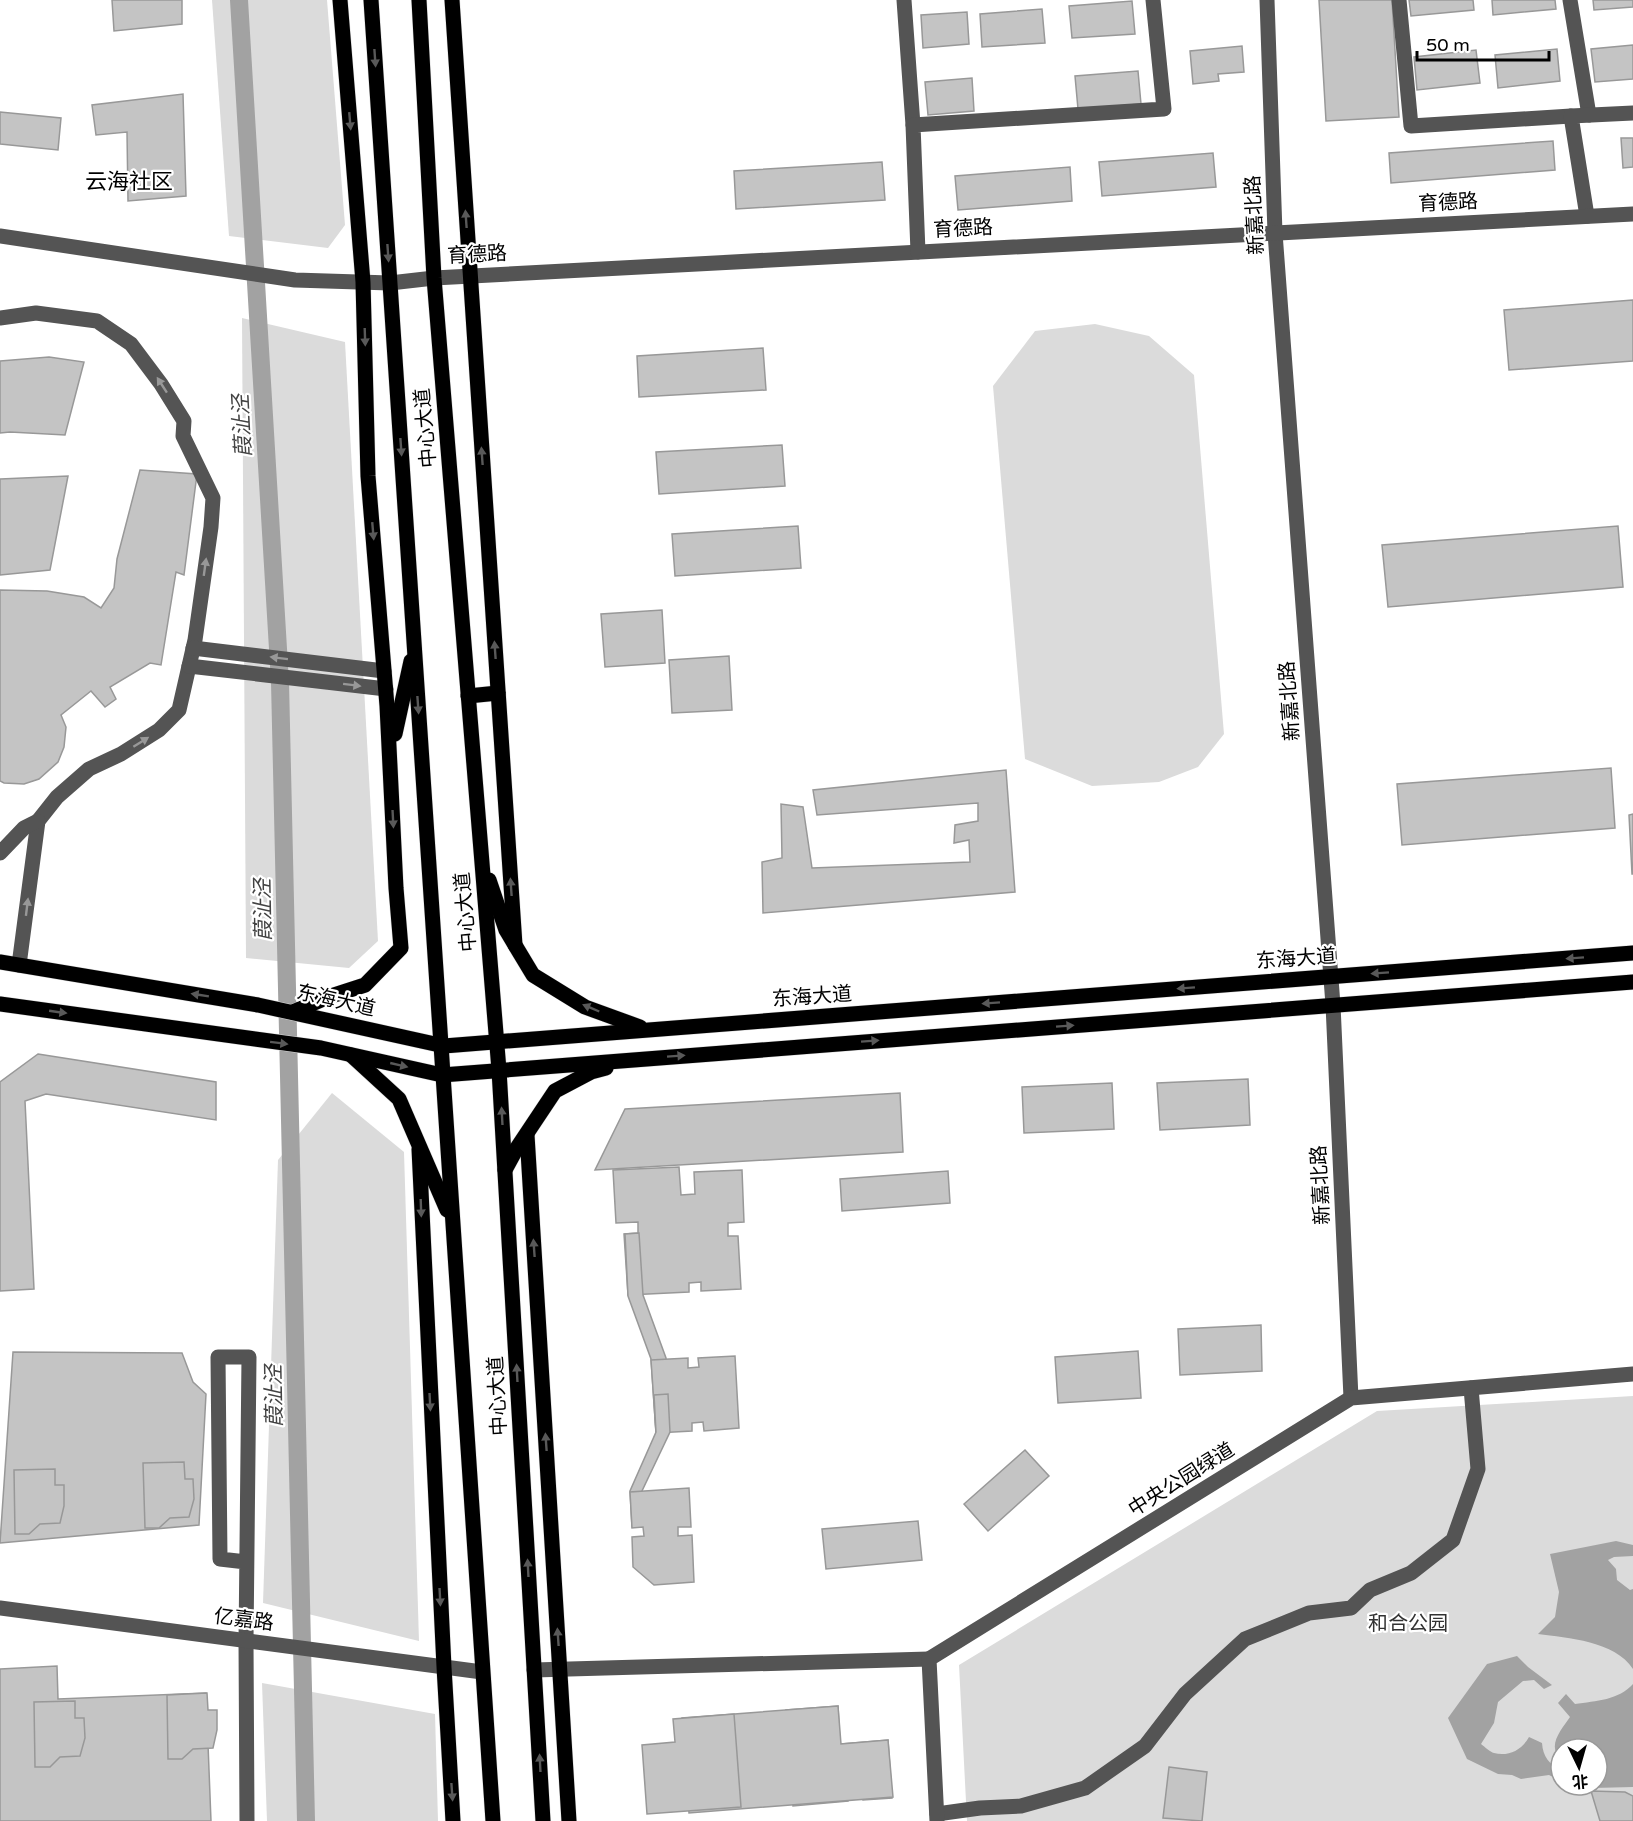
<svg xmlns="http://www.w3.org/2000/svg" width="1633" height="1821" viewBox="0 0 1633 1821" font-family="'Varela Round','Noto Sans SC',sans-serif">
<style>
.green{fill:#dbdbdb;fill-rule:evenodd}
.water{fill:#a2a2a2}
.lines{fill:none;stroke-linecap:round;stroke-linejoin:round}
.canal{stroke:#a2a2a2;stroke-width:18}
.building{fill:#c4c4c4;stroke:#989898;stroke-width:1.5}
.major-casing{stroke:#dbdbdb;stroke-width:16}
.minor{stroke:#545454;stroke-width:15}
.major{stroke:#000;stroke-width:15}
.oneway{fill:#595959}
.oneway2{fill:#989898}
.labels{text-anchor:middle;stroke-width:4.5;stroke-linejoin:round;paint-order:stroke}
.street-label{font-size:20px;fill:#000;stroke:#fff}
.park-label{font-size:20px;fill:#323232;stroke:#fff}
.water-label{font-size:21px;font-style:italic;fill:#434343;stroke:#fff}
.quarter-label{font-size:22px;fill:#000;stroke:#fff}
</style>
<rect width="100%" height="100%" fill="#fff"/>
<g class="green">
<polygon points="212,0 327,0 345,225 328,248 229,236"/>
<polygon points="242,318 345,342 378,941 349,968 246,958"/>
<polygon points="1095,324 1149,336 1194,375 1224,734 1198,767 1159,782 1092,786 1025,759 993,386 1035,331"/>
<polygon points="332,1093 404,1152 419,1641 263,1603 278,1160"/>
<path d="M1633,1396V1821H967L959,1665L1377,1411ZM1561,1749H1597V1785H1561Z"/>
<polygon points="262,1683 435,1714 438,1821 267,1821"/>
</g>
<g class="water">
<path d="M1616,1541L1633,1545V1556L1614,1557L1608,1560L1616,1569L1617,1580L1630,1590L1633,1589V1669C1615,1641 1568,1638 1538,1634L1555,1617L1559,1592L1550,1554Z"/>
<path d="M1517,1656L1528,1667L1552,1685L1544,1689L1534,1680L1523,1681L1498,1702L1494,1723L1481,1744C1485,1747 1490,1752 1494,1753C1508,1757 1522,1750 1529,1737L1542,1743C1543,1757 1549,1764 1561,1770V1781L1549,1775L1521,1779L1512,1775L1498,1774L1467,1759L1448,1718L1487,1664Z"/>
<path d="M1633,1684V1787L1593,1788L1590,1785H1597V1749H1561V1759C1546,1746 1562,1729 1570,1717L1558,1703L1566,1694L1575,1704C1596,1701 1619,1700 1633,1684Z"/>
</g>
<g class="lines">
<polyline class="canal" points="239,0 280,682 306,1821"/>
</g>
<g class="building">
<polygon points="112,0 182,0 182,24 114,31"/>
<polygon points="1319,0 1392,0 1399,117 1326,121"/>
<polygon points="1409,0 1473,0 1474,10 1411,16"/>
<polygon points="1492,0 1555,0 1556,9 1493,15"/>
<polygon points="1593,0 1633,0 1633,7 1594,10"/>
<polygon points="1132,1 1135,34 1072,38 1069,6"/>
<polygon points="1042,9 1045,43 982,47 980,14"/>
<polygon points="967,12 969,44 923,48 921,15"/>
<polygon points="1633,45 1633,79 1595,82 1591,49"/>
<polygon points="1242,46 1244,72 1218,74 1219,81 1193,84 1190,51"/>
<polygon points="1557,49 1560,81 1498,88 1495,55"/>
<polygon points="1476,50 1480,83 1417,90 1414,57"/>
<polygon points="1138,71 1141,104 1078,109 1075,76"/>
<polygon points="972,78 974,111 928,115 925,82"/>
<polygon points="183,94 186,196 128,201 127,132 96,135 92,105"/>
<polygon points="0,112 61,118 58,150 0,144"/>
<polygon points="1621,138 1633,138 1633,167 1623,168"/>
<polygon points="1553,141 1555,170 1391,183 1389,153"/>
<polygon points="1213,153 1216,187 1102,196 1099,162"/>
<polygon points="882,162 885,200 736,209 734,171"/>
<polygon points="1070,167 1072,201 958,210 955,176"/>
<polygon points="1633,300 1633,361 1509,370 1504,310"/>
<polygon points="763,348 766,390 639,397 637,356"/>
<polygon points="49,357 84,362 65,435 10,432 0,433 0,361"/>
<polygon points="782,445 785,486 659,494 656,452"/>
<polygon points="140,470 197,474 184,575 176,572 161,665 150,663 110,687 116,699 105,707 91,691 61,715 66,727 64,747 58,762 39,779 24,784 4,783 0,781 0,590 47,591 84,597 101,608 114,588 117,559"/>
<polygon points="68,476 50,570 0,575 0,479"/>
<polygon points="798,526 801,568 675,576 672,534"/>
<polygon points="1618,526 1623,587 1388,607 1382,545"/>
<polygon points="662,610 665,663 605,667 601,614"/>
<polygon points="729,656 732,710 672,713 669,660"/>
<polygon points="1611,768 1615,828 1402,845 1397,784"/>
<polygon points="1006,770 1015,892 763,913 762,862 782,858 781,804 803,807 812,868 970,862 969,840 954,843 955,825 978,821 978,803 817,815 813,790"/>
<polygon points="1633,814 1633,874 1632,874 1629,815"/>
<polygon points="38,1054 216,1082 216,1120 46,1094 25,1101 34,1289 0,1291 0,1082"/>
<polygon points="1248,1079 1250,1125 1160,1130 1157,1083"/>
<polygon points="1112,1083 1114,1129 1024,1133 1022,1087"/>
<polygon points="900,1093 903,1152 595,1170 625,1109"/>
<polygon points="679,1167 681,1195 695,1194 694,1172 742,1170 744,1222 728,1223 728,1236 738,1236 741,1289 701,1291 701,1282 689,1283 689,1292 628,1295 624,1234 638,1233 638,1222 616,1223 613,1170"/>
<polygon points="948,1171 950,1203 842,1211 840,1179"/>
<polygon points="639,1233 643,1295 666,1358 670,1432 656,1433 651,1359 628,1296 625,1234"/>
<polygon points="1261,1325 1262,1371 1180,1375 1178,1329"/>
<polygon points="1138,1351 1141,1398 1058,1403 1055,1357"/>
<polygon points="13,1352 182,1353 193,1382 206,1394 199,1525 0,1543"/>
<polygon points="735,1356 739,1428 704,1431 703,1422 692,1423 692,1431 656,1433 651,1360 688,1358 688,1368 699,1367 698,1358"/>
<polygon points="668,1394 670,1432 642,1491 643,1527 632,1527 630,1491 656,1432 654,1395"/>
<polygon points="1025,1450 1049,1476 988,1531 964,1504"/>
<polygon points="184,1462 185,1479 193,1479 194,1499 189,1517 170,1518 159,1528 145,1528 143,1463"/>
<polygon points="55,1469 55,1485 64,1485 64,1506 60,1523 40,1524 29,1534 15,1534 14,1470"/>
<polygon points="689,1488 691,1527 678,1527 678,1536 692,1535 694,1582 654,1585 633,1567 632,1537 644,1536 643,1527 632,1528 630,1492"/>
<polygon points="918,1521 922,1560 826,1569 822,1529"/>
<polygon points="57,1666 58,1699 206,1693 211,1821 0,1821 0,1669"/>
<polygon points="207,1693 208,1710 217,1710 217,1730 213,1748 193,1749 182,1759 168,1759 167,1695"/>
<polygon points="75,1701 75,1718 84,1718 85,1738 80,1756 60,1757 50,1767 35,1767 34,1702"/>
<polygon points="838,1706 840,1744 888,1740 892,1798 863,1800 860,1772 846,1773 848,1801 793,1806 786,1710"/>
<polygon points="838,1706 841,1744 888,1740 893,1797 689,1813 682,1718"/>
<polygon points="734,1714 741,1807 647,1814 642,1745 675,1742 673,1719"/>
<polygon points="1169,1767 1207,1772 1202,1821 1163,1818"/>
<polygon points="1591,1791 1625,1792 1633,1796 1633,1821 1600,1821"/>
</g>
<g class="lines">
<g class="major-casing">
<g id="major">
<polyline points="371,0 493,1821"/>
<polyline points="419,0 434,278 499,1070 543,1821"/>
<polyline points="452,0 515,945"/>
<polyline points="468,696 498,693"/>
<polyline points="395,734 411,661"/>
<polyline points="489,880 506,930 533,975 585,1007 640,1027"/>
<polyline points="0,962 258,1005 444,1046 1633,953"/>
<polyline points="0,1004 321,1048 442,1075 1633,982"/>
<polyline points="293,1012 328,997 365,985 401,948 396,888 387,706 368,476 363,282 340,0"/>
<polyline points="351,1055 399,1099 447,1210"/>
<polyline points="527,1135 569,1821"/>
<polyline points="419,1149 444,1667 453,1821"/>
<polyline points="505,1170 517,1148 555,1091 591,1072 606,1068"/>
</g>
</g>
<g class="minor">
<polyline points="904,0 913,125"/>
<polyline points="1267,0 1275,233 1333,1005 1351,1398"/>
<polyline points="1399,0 1411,126 1571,116"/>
<polyline points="1570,0 1589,115"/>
<polyline points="1587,216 1571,116 1633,113"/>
<polyline points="0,236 295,280 390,283 434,278 1633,214"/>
<polyline points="918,252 913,125 1164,109 1153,0"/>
<polyline points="0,318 36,313 97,321 131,344 161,384 184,421 183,436 213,498 211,527 195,640 179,710 159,730 121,754 89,769 57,797 38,821 19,965"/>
<polyline points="193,648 384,671"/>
<polyline points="189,666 386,689"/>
<polyline points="0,853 24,828 38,821"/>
<polyline points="246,1562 220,1559 218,1357 249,1357 246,1641 247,1821"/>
<polyline points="0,1608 482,1672"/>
<polyline points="534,1670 929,1659"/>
<polyline points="937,1814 980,1808 1021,1806 1085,1788 1145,1746 1185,1694 1245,1639 1309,1613 1351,1608 1370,1590 1411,1573 1453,1540 1478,1469 1471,1388"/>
<polyline points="937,1821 929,1659 1351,1398 1633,1374"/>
</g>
<use href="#major" class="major"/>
</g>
<defs><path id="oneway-solid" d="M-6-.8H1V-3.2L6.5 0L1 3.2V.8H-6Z" transform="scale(1.5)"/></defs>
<g class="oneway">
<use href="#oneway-solid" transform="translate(375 58) rotate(86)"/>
<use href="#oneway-solid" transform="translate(350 121) rotate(85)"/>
<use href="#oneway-solid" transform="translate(466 219) rotate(-94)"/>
<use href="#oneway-solid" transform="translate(388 253) rotate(86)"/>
<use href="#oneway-solid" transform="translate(365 337) rotate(88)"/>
<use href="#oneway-solid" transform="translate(401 447) rotate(86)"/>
<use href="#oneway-solid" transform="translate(482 456) rotate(-94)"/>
<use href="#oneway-solid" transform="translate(373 531) rotate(85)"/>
<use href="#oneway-solid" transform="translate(495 650) rotate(-94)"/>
<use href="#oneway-solid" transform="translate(418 705) rotate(86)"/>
<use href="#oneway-solid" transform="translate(393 819) rotate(87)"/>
<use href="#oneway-solid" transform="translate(511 887) rotate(-94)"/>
<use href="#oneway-solid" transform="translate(1575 958) rotate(176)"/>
<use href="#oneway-solid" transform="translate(1380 973) rotate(176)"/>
<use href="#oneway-solid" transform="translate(1186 988) rotate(176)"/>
<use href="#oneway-solid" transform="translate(200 995) rotate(-171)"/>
<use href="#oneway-solid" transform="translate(991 1003) rotate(176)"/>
<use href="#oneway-solid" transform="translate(591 1008) rotate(-157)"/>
<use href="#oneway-solid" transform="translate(58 1012) rotate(8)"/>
<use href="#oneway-solid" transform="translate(1065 1026) rotate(-4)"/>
<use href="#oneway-solid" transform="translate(870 1041) rotate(-4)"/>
<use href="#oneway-solid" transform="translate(279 1043) rotate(7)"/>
<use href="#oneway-solid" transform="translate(676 1056) rotate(-4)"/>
<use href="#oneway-solid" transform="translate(399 1065) rotate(13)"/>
<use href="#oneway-solid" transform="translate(502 1116) rotate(-93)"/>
<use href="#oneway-solid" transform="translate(421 1208) rotate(88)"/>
<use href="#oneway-solid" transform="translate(534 1248) rotate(-94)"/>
<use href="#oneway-solid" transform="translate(517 1373) rotate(-93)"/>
<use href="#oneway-solid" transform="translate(430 1402) rotate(87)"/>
<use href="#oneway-solid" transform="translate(546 1442) rotate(-94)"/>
<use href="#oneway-solid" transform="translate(528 1568) rotate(-93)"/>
<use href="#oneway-solid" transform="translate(440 1597) rotate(87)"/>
<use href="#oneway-solid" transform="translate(558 1637) rotate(-94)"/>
<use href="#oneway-solid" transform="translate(540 1763) rotate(-93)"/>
<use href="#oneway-solid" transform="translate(452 1792) rotate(86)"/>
</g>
<g class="oneway2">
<use href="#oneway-solid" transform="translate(162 385) rotate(-123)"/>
<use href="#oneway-solid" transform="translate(205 567) rotate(-82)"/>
<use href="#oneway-solid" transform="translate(279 658) rotate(-173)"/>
<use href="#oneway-solid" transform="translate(352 685) rotate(7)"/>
<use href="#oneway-solid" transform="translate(141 742) rotate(-32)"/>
<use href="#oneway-solid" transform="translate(27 907) rotate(-83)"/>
</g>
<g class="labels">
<g class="street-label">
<text transform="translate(1448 202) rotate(-3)" y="7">育德路</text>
<text transform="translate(1254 215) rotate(-93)" y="7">新嘉北路</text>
<text transform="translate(963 228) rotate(-3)" y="7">育德路</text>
<text transform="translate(477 254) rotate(-3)" y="7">育德路</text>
<text transform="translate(425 428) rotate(-95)" y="7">中心大道</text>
<text transform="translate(1289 701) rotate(-94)" y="7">新嘉北路</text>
<text transform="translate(465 912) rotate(-95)" y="7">中心大道</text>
<text transform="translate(1296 958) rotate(-4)" y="7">东海大道</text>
<text transform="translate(812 996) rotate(-4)" y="7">东海大道</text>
<text transform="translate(336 1000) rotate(13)" y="7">东海大道</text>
<text transform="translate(1320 1185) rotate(-93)" y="7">新嘉北路</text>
<text transform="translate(497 1396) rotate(-93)" y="7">中心大道</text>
<text transform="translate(1181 1479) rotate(-32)" y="7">中央公园绿道</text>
<text transform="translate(244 1619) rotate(7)" y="7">亿嘉路</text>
</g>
<g class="park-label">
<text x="1408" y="1630">和合公园</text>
</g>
<g class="water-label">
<text transform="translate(242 426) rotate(-93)" y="7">葭沚泾</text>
<text transform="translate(263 910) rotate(-91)" y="7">葭沚泾</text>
<text transform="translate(274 1396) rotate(-91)" y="7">葭沚泾</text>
</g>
<g class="quarter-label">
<text x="129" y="189">云海社区</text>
</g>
</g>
<g transform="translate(1579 1767) rotate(175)"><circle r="28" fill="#ffffff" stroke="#999999" stroke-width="1.5"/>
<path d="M0-4.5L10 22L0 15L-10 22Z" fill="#000000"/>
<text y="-9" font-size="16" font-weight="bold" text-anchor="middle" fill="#000000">北</text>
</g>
<path d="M1417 51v9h132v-9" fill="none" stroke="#000000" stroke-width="3"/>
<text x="1426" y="51" font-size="18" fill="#000000" stroke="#ffffff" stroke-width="4.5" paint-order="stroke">50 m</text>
</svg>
